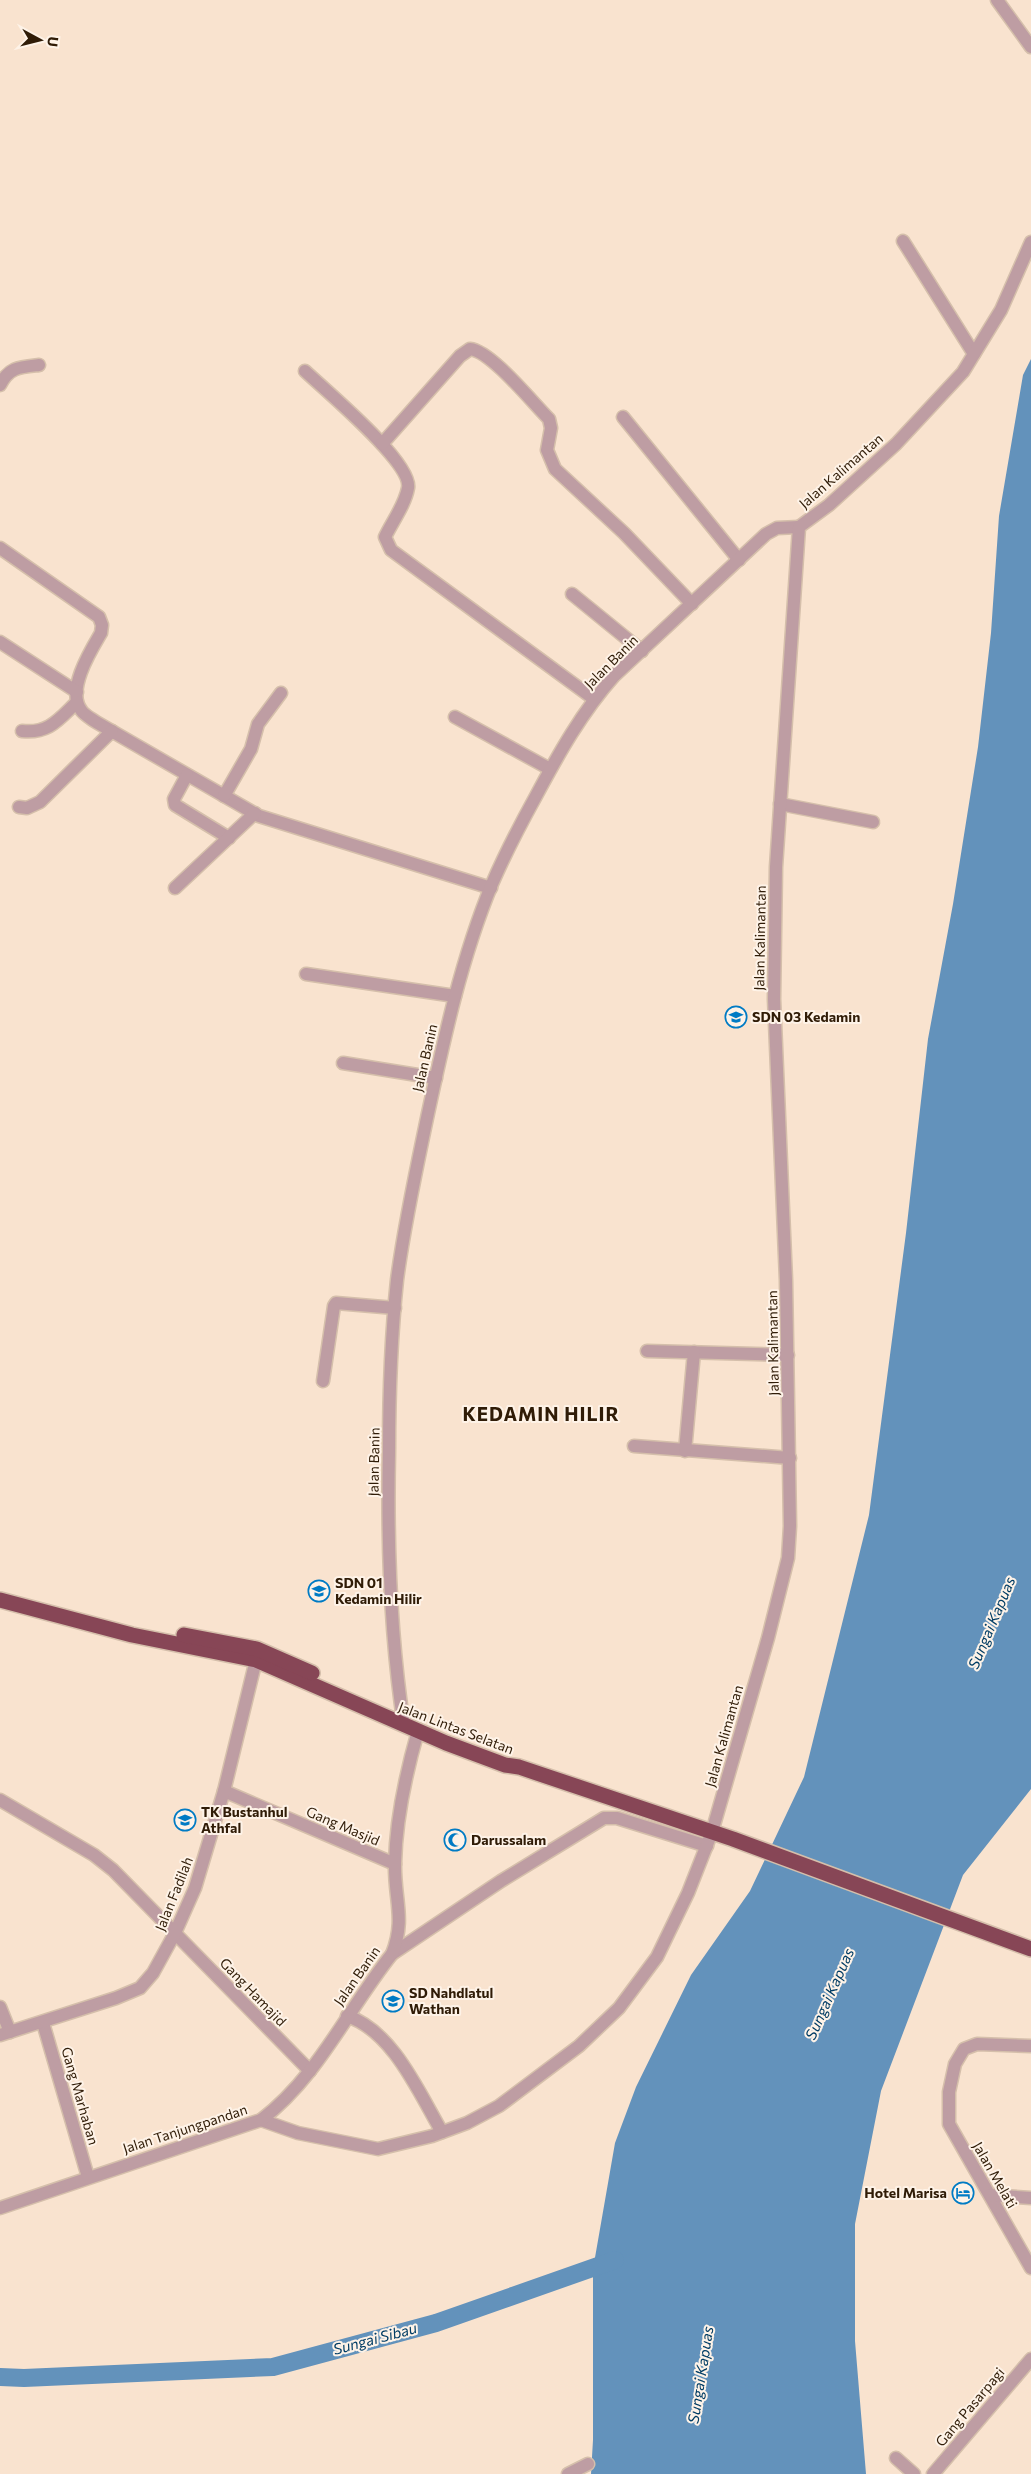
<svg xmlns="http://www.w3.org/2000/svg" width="1031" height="2474" viewBox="0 0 1031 2474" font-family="Commissioner,sans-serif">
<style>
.water{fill:#6392bb}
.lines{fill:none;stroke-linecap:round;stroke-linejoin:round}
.river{stroke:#6392bb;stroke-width:18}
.minor-casing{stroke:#d5bfab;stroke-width:15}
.highway-casing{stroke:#d5bfab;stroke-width:18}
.minor{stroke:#be9da3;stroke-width:12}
.highway{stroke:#874656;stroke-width:15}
.labels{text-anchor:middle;stroke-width:4;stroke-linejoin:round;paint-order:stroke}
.street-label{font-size:14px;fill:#301c07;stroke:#fef3e8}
.poi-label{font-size:14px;font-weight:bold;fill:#301c07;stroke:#fef3e8;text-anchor:start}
.water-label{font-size:15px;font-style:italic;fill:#003c64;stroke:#fef3e8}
.district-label{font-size:19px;font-weight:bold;letter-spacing:1px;fill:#301c07;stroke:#fef3e8}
</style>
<rect width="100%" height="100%" fill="#f9e3cf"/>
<polygon class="water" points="1031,359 1031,1789 963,1875 881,2091 855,2224 855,2341 866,2474 591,2474 593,2440 593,2269 615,2143 636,2087 691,1975 750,1891 804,1777 869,1515 906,1233 928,1039 953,904 978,747 991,633 999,516 1023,375"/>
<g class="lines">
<polyline class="river" points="0,2377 24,2378 273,2367 436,2323 615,2260"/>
<g class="minor-casing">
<g id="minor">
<polyline points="997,0 1031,47"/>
<polyline points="903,241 974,354"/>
<path d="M305,371C325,390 413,463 408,488C405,505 392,522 385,537L391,550L594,699"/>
<path d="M0,385C9,367 20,367 39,365"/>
<polyline points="623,417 739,560"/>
<path d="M382,444L460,356L470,349C491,351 532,402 549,419L551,428L547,450L555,469L624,533L692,604"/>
<path d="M0,548L99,617L102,625L101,633C91,650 66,690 81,710C84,715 92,719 96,722L259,816L491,888"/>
<polyline points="572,594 642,651"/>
<polyline points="0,642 77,692"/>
<polyline points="455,717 550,769"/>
<path d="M22,731C49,734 59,719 77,702"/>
<polyline points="187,775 174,799 175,805 229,838"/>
<polyline points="224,796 251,749 258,724 281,693"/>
<polyline points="780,804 873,822"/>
<polyline points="19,807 27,808 40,802 112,731"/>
<polyline points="175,888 255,813"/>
<polyline points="306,974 455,996"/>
<polyline points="343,1063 436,1078"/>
<polyline points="647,1351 788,1355"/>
<polyline points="323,1381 334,1306 336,1303 395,1308"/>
<polyline points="634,1446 790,1458"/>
<polyline points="685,1451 694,1352"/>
<path d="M404,1726C390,1635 387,1542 389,1451C389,1394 391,1337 397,1280C404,1226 416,1171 427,1118C444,1039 461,959 492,884C505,854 520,825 536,796C559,753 582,712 614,676L766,534L777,528L799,527"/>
<polyline points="224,1791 395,1864"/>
<polyline points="0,1800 94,1855 113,1870 310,2071"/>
<polyline points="392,1954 501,1881 604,1818 617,1818 707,1846"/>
<polyline points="0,2007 10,2032"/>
<path d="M347,2016C393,2031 419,2093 442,2132"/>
<polyline points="43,2023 88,2177"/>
<polyline points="0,2035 116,1998 140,1988 153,1973 175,1933 195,1888 224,1791 256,1660"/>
<polyline points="1031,2046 977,2044 964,2049 955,2064 949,2092 949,2124 1031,2268"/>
<polyline points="261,2120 298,2133 378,2149 432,2136 467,2123 499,2106 579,2046 619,2008 657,1957 688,1893 712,1832 768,1638 788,1558 790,1526 786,1280 774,999 776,867 799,527 829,505 896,444 963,372 1001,310 1031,242"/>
<polyline points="990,2195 1031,2198"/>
<path d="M0,2208L261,2120C318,2077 348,2009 392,1954C406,1919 394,1899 395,1863C396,1819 406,1773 418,1731"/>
<polyline points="896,2458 914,2474"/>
<polyline points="568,2474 588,2464"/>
<polyline points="933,2474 1031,2359"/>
</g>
</g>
<g class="highway-casing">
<g id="highway">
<polyline points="0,1600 132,1635 256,1660 446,1743 505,1765 519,1767 733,1839 1031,1949"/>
<polyline points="184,1635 257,1649 312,1673"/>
</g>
</g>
<use href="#minor" class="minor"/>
<use href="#highway" class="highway"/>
</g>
<defs>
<g id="school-ring" transform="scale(1.125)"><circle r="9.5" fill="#fef3e8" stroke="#007bc4" stroke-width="1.5"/><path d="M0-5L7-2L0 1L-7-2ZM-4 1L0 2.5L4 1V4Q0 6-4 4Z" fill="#007bc4"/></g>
<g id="mosque-ring" transform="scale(1.125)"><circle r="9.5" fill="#fef3e8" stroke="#007bc4" stroke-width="1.5"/><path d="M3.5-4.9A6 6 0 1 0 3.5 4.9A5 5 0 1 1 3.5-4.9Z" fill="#007bc4"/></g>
<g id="hotel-ring" transform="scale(1.125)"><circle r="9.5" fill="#fef3e8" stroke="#007bc4" stroke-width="1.5"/><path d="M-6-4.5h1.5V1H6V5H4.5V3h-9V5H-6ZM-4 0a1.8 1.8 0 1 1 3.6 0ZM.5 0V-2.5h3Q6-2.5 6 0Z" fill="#007bc4"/></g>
</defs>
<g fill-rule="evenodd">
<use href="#school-ring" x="736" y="1017"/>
<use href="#school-ring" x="319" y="1591"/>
<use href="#school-ring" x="185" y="1820"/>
<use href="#mosque-ring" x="455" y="1840"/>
<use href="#school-ring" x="393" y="2001"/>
<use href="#hotel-ring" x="963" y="2193"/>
</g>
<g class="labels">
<g class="street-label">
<text transform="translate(841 471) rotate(-41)" y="5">Jalan Kalimantan</text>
<text transform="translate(611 662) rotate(-45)" y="5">Jalan Banin</text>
<text transform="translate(760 938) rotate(-89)" y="5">Jalan Kalimantan</text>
<text transform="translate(425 1058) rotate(-77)" y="5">Jalan Banin</text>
<text transform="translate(773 1343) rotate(-91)" y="5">Jalan Kalimantan</text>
<text transform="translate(374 1462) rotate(-89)" y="5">Jalan Banin</text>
<text transform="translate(456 1728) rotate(21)" y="5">Jalan Lintas Selatan</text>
<text transform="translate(724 1736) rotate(-74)" y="5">Jalan Kalimantan</text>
<text transform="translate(343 1826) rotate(23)" y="5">Gang Masjid</text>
<text transform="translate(174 1894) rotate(-68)" y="5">Jalan Fadilah</text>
<text transform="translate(357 1976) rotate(-55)" y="5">Jalan Banin</text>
<text transform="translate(253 1992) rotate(46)" y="5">Gang Hamajid</text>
<text transform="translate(80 2096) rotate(74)" y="5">Gang Marhaban</text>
<text transform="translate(185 2129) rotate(-18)" y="5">Jalan Tanjungpandan</text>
<text transform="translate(995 2175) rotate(60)" y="5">Jalan Melati</text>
<text transform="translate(970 2407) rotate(-50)" y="5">Gang Pasarpagi</text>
</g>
<g class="poi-label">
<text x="752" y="1022">SDN 03 Kedamin</text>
<text x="335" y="1588">SDN 01<tspan x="335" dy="16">Kedamin Hilir</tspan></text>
<text x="201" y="1817">TK Bustanhul<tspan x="201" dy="16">Athfal</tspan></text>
<text x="471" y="1845">Darussalam</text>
<text x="409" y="1998">SD Nahdlatul<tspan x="409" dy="16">Wathan</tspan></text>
<text x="947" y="2198" text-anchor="end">Hotel Marisa</text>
</g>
<g class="water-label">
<text transform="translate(992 1623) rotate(-67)" y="5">Sungai Kapuas</text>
<text transform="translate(830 1994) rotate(-66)" y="5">Sungai Kapuas</text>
<text transform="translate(375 2339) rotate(-15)" y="5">Sungai Sibau</text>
<text transform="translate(701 2375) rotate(-81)" y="5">Sungai Kapuas</text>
</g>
<g class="district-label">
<text x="541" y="1421">KEDAMIN HILIR</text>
</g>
</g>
<g transform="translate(40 40) rotate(97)" stroke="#fef3e8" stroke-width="4" paint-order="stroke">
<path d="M0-4L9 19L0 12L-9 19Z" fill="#301c07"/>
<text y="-8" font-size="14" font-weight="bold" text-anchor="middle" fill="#301c07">U</text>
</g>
</svg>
